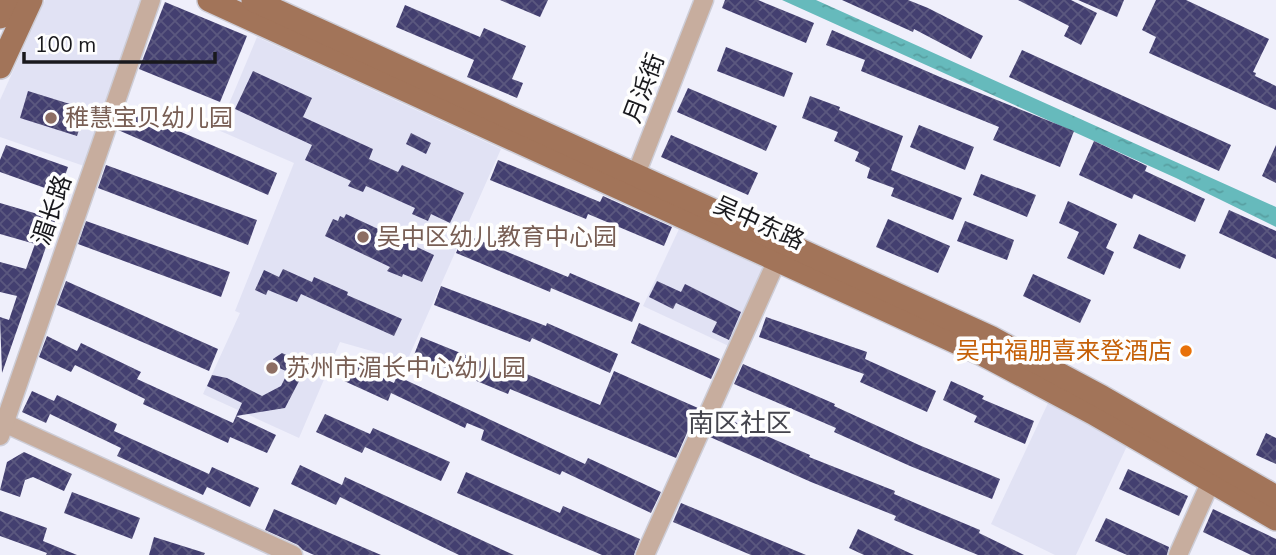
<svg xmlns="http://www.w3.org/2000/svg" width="1276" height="555" viewBox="0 0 1276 555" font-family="'Nunito Sans','Noto Sans SC',sans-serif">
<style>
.built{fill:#e1e2f4}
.water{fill:url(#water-ripples)}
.building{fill:url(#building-cross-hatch)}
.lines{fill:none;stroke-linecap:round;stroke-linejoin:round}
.minor-casing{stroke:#cdcdd7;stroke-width:21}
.major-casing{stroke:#cdcdd7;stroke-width:26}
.minor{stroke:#c7ad9e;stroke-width:18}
.major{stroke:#a27459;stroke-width:23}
.education-dot{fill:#8d6e63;stroke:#fefefe;stroke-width:2.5}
.food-dot{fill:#e8710a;stroke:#fefefe;stroke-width:2.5}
.labels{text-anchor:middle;stroke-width:7;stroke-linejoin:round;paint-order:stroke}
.street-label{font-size:24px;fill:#19191d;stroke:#fefefe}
.education-label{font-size:24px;fill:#785e54;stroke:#fefefe;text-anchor:start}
.food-label{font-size:24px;fill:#c56008;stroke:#fefefe;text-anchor:end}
.neighbourhood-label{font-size:26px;fill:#44444d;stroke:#fefefe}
</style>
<defs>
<pattern id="water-ripples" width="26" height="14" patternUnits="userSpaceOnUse" patternTransform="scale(1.75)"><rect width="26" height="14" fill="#66babc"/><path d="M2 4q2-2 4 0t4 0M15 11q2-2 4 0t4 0" fill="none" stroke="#589fa1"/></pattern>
<pattern id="building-cross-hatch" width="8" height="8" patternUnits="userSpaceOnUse" patternTransform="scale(1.75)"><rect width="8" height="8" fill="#433f70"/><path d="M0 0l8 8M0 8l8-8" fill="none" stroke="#5b587f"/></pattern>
</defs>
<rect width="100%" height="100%" fill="#efeffb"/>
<g class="built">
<polygon points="45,0 144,0 84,166 0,137 0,100"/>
<polygon points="257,37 501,149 407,361 340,342 299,438 203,394 240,313 235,311 294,163 218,130"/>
<polygon points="679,229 767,270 733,348 643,306"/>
<polygon points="1049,401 1127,446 1076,555 1055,555 991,524"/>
</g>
<polygon class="water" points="782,0 816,0 1276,207 1276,227 1176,178"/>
<g class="building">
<polygon points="500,0 548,0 540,17"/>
<polygon points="725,0 758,0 814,23 806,43 722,8"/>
<polygon points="842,0 908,0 928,8 983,36 971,59 914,29 913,32"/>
<polygon points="1018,0 1071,0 1097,13 1081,45 1064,36 1069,26"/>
<polygon points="1078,0 1124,0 1117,17"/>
<polygon points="1156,0 1186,0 1269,39 1253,72 1256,73 1255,76 1276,86 1276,110 1149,53 1156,37 1142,30"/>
<polygon points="165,2 247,36 220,102 139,69"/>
<polygon points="405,5 480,37 484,28 526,46 512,79 523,83 517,98 467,77 474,60 396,27"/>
<polygon points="832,30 940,77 1074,131 1060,167 993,140 999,127 861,71 865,60 826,45"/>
<polygon points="726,47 793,73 784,97 717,71"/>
<polygon points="1022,50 1231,145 1219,171 1009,77"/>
<polygon points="253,71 312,98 303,117 373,149 369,159 398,172 402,165 464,193 450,223 431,214 428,221 412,214 415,208 366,186 363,192 348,186 351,181 305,160 312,145 235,109"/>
<polygon points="688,88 777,126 766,151 677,112"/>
<polygon points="28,91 86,109 77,136 20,118"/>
<polygon points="810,96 840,107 839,110 903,136 891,170 962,198 953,220 891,196 894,188 867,178 870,168 855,161 859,152 834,141 838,132 802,118"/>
<polygon points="125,108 277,173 268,195 118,130"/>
<polygon points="919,125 974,147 965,170 910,147"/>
<polygon points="411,133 431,143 426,154 406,144"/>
<polygon points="671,135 758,173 748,195 661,157"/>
<polygon points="1094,141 1147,166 1145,171 1205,199 1195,222 1134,194 1132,199 1079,175"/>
<polygon points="6,145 68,167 59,193 0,172 0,160"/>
<polygon points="1276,145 1276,183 1262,176"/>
<polygon points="498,160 600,202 603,196 672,227 664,246 588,214 586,219 490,180"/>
<polygon points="106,165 257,220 248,245 98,188"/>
<polygon points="981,174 1036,195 1027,217 973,195"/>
<polygon points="1068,201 1117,224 1106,248 1114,252 1104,275 1067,258 1079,232 1059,223"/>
<polygon points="0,203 41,215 41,217 55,221 2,373 0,317 9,320 17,296 0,292 0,262 26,269 35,244 0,234"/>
<polygon points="1229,210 1276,231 1276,259 1219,233"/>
<polygon points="346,214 434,255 422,282 403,274 402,277 387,271 390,267 325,236 333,219 338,221 340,216 344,218"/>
<polygon points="888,219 950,246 938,273 876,247"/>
<polygon points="86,221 230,272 221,297 78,244"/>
<polygon points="965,221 1014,240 1007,260 957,241"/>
<polygon points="464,234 568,277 570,273 640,303 632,322 551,288 550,292 456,253"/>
<polygon points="1139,234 1186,255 1180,269 1133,248"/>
<polygon points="283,269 312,282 314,277 348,292 347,295 402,319 394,336 301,294 297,302 268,290 266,295 255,290 264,270 279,277"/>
<polygon points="1033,274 1091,300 1080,323 1023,296"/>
<polygon points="66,281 218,349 209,371 57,305"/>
<polygon points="657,281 681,292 685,284 741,312 729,340 712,332 717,322 676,303 673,309 649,297"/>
<polygon points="441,286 546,326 547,323 618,354 610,373 532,338 530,342 434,305"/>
<polygon points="766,317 867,352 865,359 936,391 927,412 860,382 864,374 759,337"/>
<polygon points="639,323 720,359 711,379 631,343"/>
<polygon points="47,336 77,351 81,343 141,372 137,379 233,423 236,416 276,435 267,453 230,437 228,443 143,404 145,399 75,365 71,372 39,357"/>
<polygon points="421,337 520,377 522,372 600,405 614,371 698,408 676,458 510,389 508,394 414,355"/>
<polygon points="282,353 293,358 295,354 309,362 285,408 236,416 242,403 207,386 212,375 227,378 262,396 281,386 288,372 275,366 273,359"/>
<polygon points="350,363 394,383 397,376 585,464 588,458 661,492 651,513 562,471 560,475 481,440 484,430 467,423 465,428 391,393 388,401 342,380"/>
<polygon points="743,364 835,404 834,406 919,445 1000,479 992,499 910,466 834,432 836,428 734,384"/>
<polygon points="951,381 984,396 982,399 1034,421 1025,444 974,422 977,416 943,400"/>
<polygon points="32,391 54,401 57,395 117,424 114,431 209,474 212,467 259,488 250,507 207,487 203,495 117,456 121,448 50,414 46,423 22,412"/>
<polygon points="325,414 370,434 373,428 450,462 441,481 365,447 362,453 316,432"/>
<polygon points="721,416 810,455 809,457 895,491 894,494 980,530 979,533 1024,555 978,555 894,520 896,516 811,482 710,437"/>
<polygon points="1266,433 1276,438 1276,464 1256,455"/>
<polygon points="24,452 72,474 64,491 33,477 25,480 20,497 0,490 7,462"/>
<polygon points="300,465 342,485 345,477 514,555 459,555 340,497 336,505 291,484"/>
<polygon points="1128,469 1188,496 1179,516 1119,489"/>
<polygon points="466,472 560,513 563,506 640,539 634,555 602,555 457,493"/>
<polygon points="72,492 140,518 132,539 64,513"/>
<polygon points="681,503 806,555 751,555 673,522"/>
<polygon points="274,509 381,555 314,555 303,550 298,545 265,530"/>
<polygon points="1213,509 1276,539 1276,555 1251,555 1203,532"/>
<polygon points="0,511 47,528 43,541 77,555 46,555 47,553 0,536"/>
<polygon points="1106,518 1169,547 1167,555 1127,555 1095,541"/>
<polygon points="858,529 914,555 864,555 849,548"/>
<polygon points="154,537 205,553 204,555 149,555"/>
</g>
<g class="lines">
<g class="minor-casing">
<g id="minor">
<polyline points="631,187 704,0"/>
<polyline points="0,421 293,555"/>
<polyline points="0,436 151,0"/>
<polyline points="645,555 777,260"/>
<polyline points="1178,555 1211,481"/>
</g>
</g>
<g class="major-casing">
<g id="major">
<polyline points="209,0 982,354 1093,413 1276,519"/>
<polyline points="253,0 990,337 1102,397 1276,497"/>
<polyline points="0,17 8,0"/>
<polyline points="0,67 31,0"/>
</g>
</g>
<use href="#minor" class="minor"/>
<use href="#major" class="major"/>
</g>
<g class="education-dot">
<circle cx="51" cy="118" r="7"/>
<circle cx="363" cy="237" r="7"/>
<circle cx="272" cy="368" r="7"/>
</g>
<circle class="food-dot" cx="1186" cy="351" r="7"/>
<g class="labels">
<g class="street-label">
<text transform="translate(644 88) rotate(-69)" y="8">月浜街</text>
<text transform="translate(52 210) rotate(-71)" y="8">湄长路</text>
<text transform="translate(759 223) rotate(24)" y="8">吴中东路</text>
</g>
<g class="education-label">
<text x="65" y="126">稚慧宝贝幼儿园</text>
<text x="377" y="245">吴中区幼儿教育中心园</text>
<text x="286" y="376">苏州市湄长中心幼儿园</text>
</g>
<g class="food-label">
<text x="1172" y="359">吴中福朋喜来登酒店</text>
</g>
<g class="neighbourhood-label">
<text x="740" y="432">南区社区</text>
</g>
</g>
<path d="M24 52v10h191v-10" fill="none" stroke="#19191d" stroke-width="3.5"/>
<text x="35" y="52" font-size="21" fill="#19191d" stroke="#fefefe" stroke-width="5" paint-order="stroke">100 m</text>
</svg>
